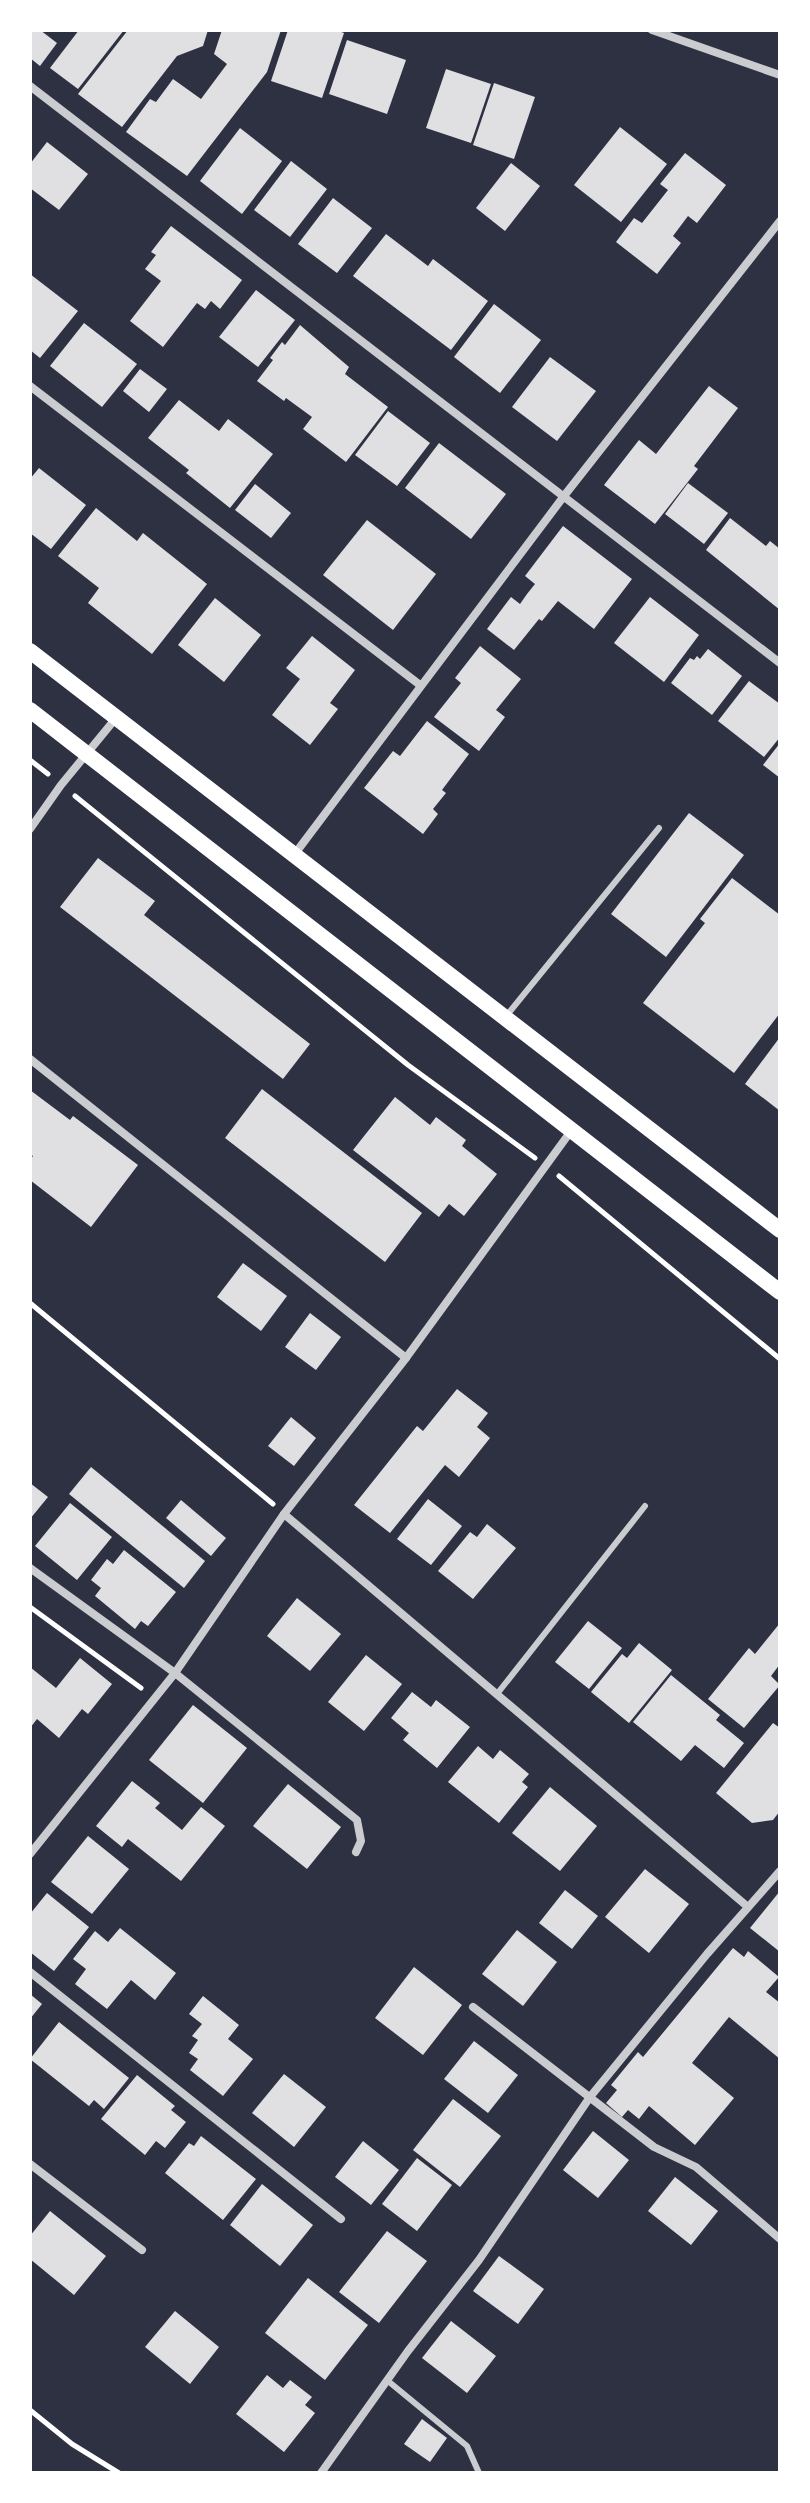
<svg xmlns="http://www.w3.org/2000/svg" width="810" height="2503" viewBox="0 0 810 2503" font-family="'Source Sans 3',sans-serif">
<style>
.building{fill:#e0e0e3}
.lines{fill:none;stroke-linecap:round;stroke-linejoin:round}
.path{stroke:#fff;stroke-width:5}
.service{stroke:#caccd0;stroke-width:6}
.minor{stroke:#caccd0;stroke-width:8}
.secondary{stroke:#fff;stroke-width:16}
</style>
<rect width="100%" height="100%" fill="#2d3142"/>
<g class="building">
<polygon points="30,30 40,30 57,43 40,66 30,58"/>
<polygon points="79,30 124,30 78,89 50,68"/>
<polygon points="128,30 208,30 203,46 177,56 122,127 78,94"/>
<polygon points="222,30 281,30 267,72 187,176 126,132 150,99 156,102 173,79 201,99 227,64 214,54"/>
<polygon points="288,30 336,30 344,33 322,98 271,81"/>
<polygon points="347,40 406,60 387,114 329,94"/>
<polygon points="446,69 491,84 471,143 426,128"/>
<polygon points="494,83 535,97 514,159 473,145"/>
<polygon points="620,127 667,164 621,222 574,185"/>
<polygon points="240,128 282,161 242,214 200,181"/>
<polygon points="47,142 88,174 59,210 30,188 30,164"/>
<polygon points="685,153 726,185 697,223 688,216 673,236 681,243 657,274 616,242 634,218 642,223 668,190 660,184"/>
<polygon points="291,161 327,189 290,237 254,210"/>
<polygon points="511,163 540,186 505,231 476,208"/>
<polygon points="333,198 372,228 337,273 298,244"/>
<polygon points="171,226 242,280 220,309 211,301 205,309 197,303 163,347 130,321 161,281 145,269 156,255 151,252"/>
<polygon points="386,234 428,266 433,259 488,301 451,350 353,276"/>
<polygon points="30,274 78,311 40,358 30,350"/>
<polygon points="256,290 295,320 258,367 219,337"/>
<polygon points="494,304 541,340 500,393 454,357"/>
<polygon points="84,323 137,364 102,407 50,366"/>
<polygon points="300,325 349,367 345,374 388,407 346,462 303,429 312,417 286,398 284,401 257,381 273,360 270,358 282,342 285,345"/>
<polygon points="550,357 596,391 557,441 512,407"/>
<polygon points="140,369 167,389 149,412 123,391"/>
<polygon points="709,386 738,408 694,466 698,469 655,524 604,485 639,440 656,454"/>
<polygon points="179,400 219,431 228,419 273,454 230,508 186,473 189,470 148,438"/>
<polygon points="388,411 430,443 397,486 355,455"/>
<polygon points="439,443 506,494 471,539 405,488"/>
<polygon points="39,468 86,505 51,549 30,533 30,479"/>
<polygon points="688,483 728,513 704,544 665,514"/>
<polygon points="255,484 291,513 271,538 235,510"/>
<polygon points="96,508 137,541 143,533 207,584 152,654 88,603 99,588 58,556"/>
<polygon points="730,518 766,546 770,541 780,549 780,610 706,550"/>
<polygon points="367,520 436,574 393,630 323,575"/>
<polygon points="563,526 632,579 594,629 558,601 542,621 539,619 514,650 487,629 511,597 520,604 527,594 535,584 525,576"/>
<polygon points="650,597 699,635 664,682 614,643"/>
<polygon points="215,598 261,635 224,682 178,645"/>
<polygon points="312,636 355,670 330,703 338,709 310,745 272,715 300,679 286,668"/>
<polygon points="480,646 521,679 496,710 505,717 479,751 434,717 461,683 455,678"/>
<polygon points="708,649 742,676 712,715 671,683 690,658 694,660 697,656 700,659"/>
<polygon points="749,681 780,704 780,737 764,757 718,721"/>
<polygon points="427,721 469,754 442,790 446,793 433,809 438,814 423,834 364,788 393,751 400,756"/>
<polygon points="780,743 780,778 763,765"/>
<polygon points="689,813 744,855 666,957 611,914"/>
<polygon points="98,858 155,901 144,915 310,1044 283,1079 60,907"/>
<polygon points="732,878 780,915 780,1013 734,1073 643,1003 705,923 700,919"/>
<polygon points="780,1037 780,1111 745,1084"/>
<polygon points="262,1089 422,1213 385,1262 225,1138"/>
<polygon points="30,1090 70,1120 73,1116 138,1165 91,1227 30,1180 30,1160 33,1156 30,1154"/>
<polygon points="395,1097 430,1125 436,1117 466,1140 462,1146 497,1174 464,1216 449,1204 439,1217 353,1150"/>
<polygon points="243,1263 287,1296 261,1331 217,1297"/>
<polygon points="310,1313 341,1337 316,1370 285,1347"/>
<polygon points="457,1389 488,1413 477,1427 490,1438 459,1477 445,1465 390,1533 354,1505 417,1426 423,1431"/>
<polygon points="291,1417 316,1438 294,1466 268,1446"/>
<polygon points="91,1467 205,1561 184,1588 69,1494"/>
<polygon points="30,1483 48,1497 30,1519"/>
<polygon points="428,1499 462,1526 431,1565 397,1539"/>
<polygon points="181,1500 226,1538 211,1556 166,1518"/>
<polygon points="70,1503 112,1537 77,1580 35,1546"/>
<polygon points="487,1524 516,1548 473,1599 438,1571 470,1532 477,1537"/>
<polygon points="124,1550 176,1592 148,1626 141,1621 135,1629 95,1596 101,1588 91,1580 107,1559 113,1564"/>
<polygon points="297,1598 341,1634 310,1671 267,1636"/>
<polygon points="588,1621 622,1648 589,1689 555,1662"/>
<polygon points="780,1623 780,1664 771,1676 780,1685 744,1728 708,1699 749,1648 755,1654"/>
<polygon points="639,1643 672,1670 629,1723 591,1692 622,1654 627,1658"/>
<polygon points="366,1655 402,1684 364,1731 328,1702"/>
<polygon points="80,1658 112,1684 88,1714 82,1709 59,1738 37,1719 30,1728 30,1667 56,1688"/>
<polygon points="671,1675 720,1715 716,1720 744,1743 724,1768 695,1745 681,1761 633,1722"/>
<polygon points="412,1692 431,1707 436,1700 470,1727 437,1768 403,1740 409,1733 391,1718"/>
<polygon points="193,1705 247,1748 203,1803 149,1760"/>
<polygon points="773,1723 780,1728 780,1811 773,1820 752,1823 716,1793"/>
<polygon points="478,1746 493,1759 500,1750 529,1774 522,1782 528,1787 499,1823 448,1782"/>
<polygon points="132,1781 160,1803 155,1808 182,1830 201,1807 225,1826 181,1881 128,1839 122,1847 96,1826"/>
<polygon points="288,1784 341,1827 307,1869 253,1826"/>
<polygon points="550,1787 597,1826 560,1871 512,1833"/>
<polygon points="88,1836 129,1869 92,1914 51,1882"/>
<polygon points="645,1869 689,1904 649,1953 605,1917"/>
<polygon points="565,1890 598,1916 572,1949 539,1923"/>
<polygon points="780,1891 780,1952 750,1928"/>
<polygon points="47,1893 89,1927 54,1971 30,1952 30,1914"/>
<polygon points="120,1928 176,1973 155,2000 131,1980 107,2009 75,1984 86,1969 73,1959 95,1931 108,1942"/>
<polygon points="517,1930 557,1962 523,2006 482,1974"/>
<polygon points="733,1948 744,1957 748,1951 779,1977 766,1992 780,2003 780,2059 729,2017 692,2063 734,2098 695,2145 649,2106 639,2119 628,2110 622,2117 606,2103 617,2090 611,2085 638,2052 643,2057"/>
<polygon points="414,1967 462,2005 423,2055 375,2018"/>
<polygon points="30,1994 42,2004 30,2019"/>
<polygon points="203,1996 239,2025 228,2039 253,2059 223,2096 190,2070 198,2059 189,2053 198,2040 192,2036 202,2024 189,2014"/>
<polygon points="59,2022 129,2078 104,2109 94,2100 89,2106 30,2059"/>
<polygon points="474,2041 518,2075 488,2113 444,2079"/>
<polygon points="284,2074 326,2107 294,2147 252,2113"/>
<polygon points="137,2075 175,2106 171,2110 186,2122 165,2148 156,2141 145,2155 101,2119"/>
<polygon points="453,2099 501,2136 460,2187 413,2150"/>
<polygon points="593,2131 629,2160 598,2198 563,2170"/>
<polygon points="201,2136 256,2179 223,2220 165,2173 189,2143 194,2146"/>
<polygon points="363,2141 399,2170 371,2205 335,2177"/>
<polygon points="417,2158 452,2185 417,2231 382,2204"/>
<polygon points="675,2177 718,2211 691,2245 648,2211"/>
<polygon points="262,2184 313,2225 280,2266 230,2225"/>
<polygon points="50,2211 106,2256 74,2295 30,2259 30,2236"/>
<polygon points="387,2231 427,2261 379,2323 339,2292"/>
<polygon points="499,2256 544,2289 518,2324 473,2291"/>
<polygon points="308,2278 368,2325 325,2380 265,2333"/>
<polygon points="175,2311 219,2347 190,2384 145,2347"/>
<polygon points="451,2321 496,2356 467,2393 422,2358"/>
<polygon points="267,2375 283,2388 290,2380 312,2397 305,2405 315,2413 284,2452 236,2414"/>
<polygon points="422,2419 447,2438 430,2462 404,2444"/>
</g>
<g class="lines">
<g class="path">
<polyline points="30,760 48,774"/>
<polyline points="75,796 408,1065 535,1158"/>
<polyline points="559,1176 780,1359"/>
<polyline points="30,1303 273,1504"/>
<polyline points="30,1607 141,1688"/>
<polyline points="30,2410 72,2444 119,2473"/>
</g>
<g class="service">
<polyline points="507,1015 659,828"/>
<polyline points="497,1694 645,1506"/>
<polyline points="388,2381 467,2446 479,2473"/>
</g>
<g class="minor">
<polyline points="652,30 780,75"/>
<polyline points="30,86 780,663"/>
<polyline points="30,386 420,685"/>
<polyline points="30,829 61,785 116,718"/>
<polyline points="294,855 564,496 780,221"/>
<polyline points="30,1059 406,1358"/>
<polyline points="284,1514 748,1907"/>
<polyline points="30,1568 175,1673 357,1820 361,1841 356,1852"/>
<polyline points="30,1854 175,1673 284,1514 406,1358 571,1131"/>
<polyline points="30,1972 341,2219"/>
<polyline points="473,2007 654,2147 696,2167 780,2239"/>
<polyline points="30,2164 142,2250"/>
<polyline points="321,2473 408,2351 479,2260 590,2097 707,1954 780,1871"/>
</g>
<g class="secondary">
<polyline points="30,651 780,1230"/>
<polyline points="30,710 780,1292"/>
</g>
</g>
<rect width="810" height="2503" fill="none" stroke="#ffffff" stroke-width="64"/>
</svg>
